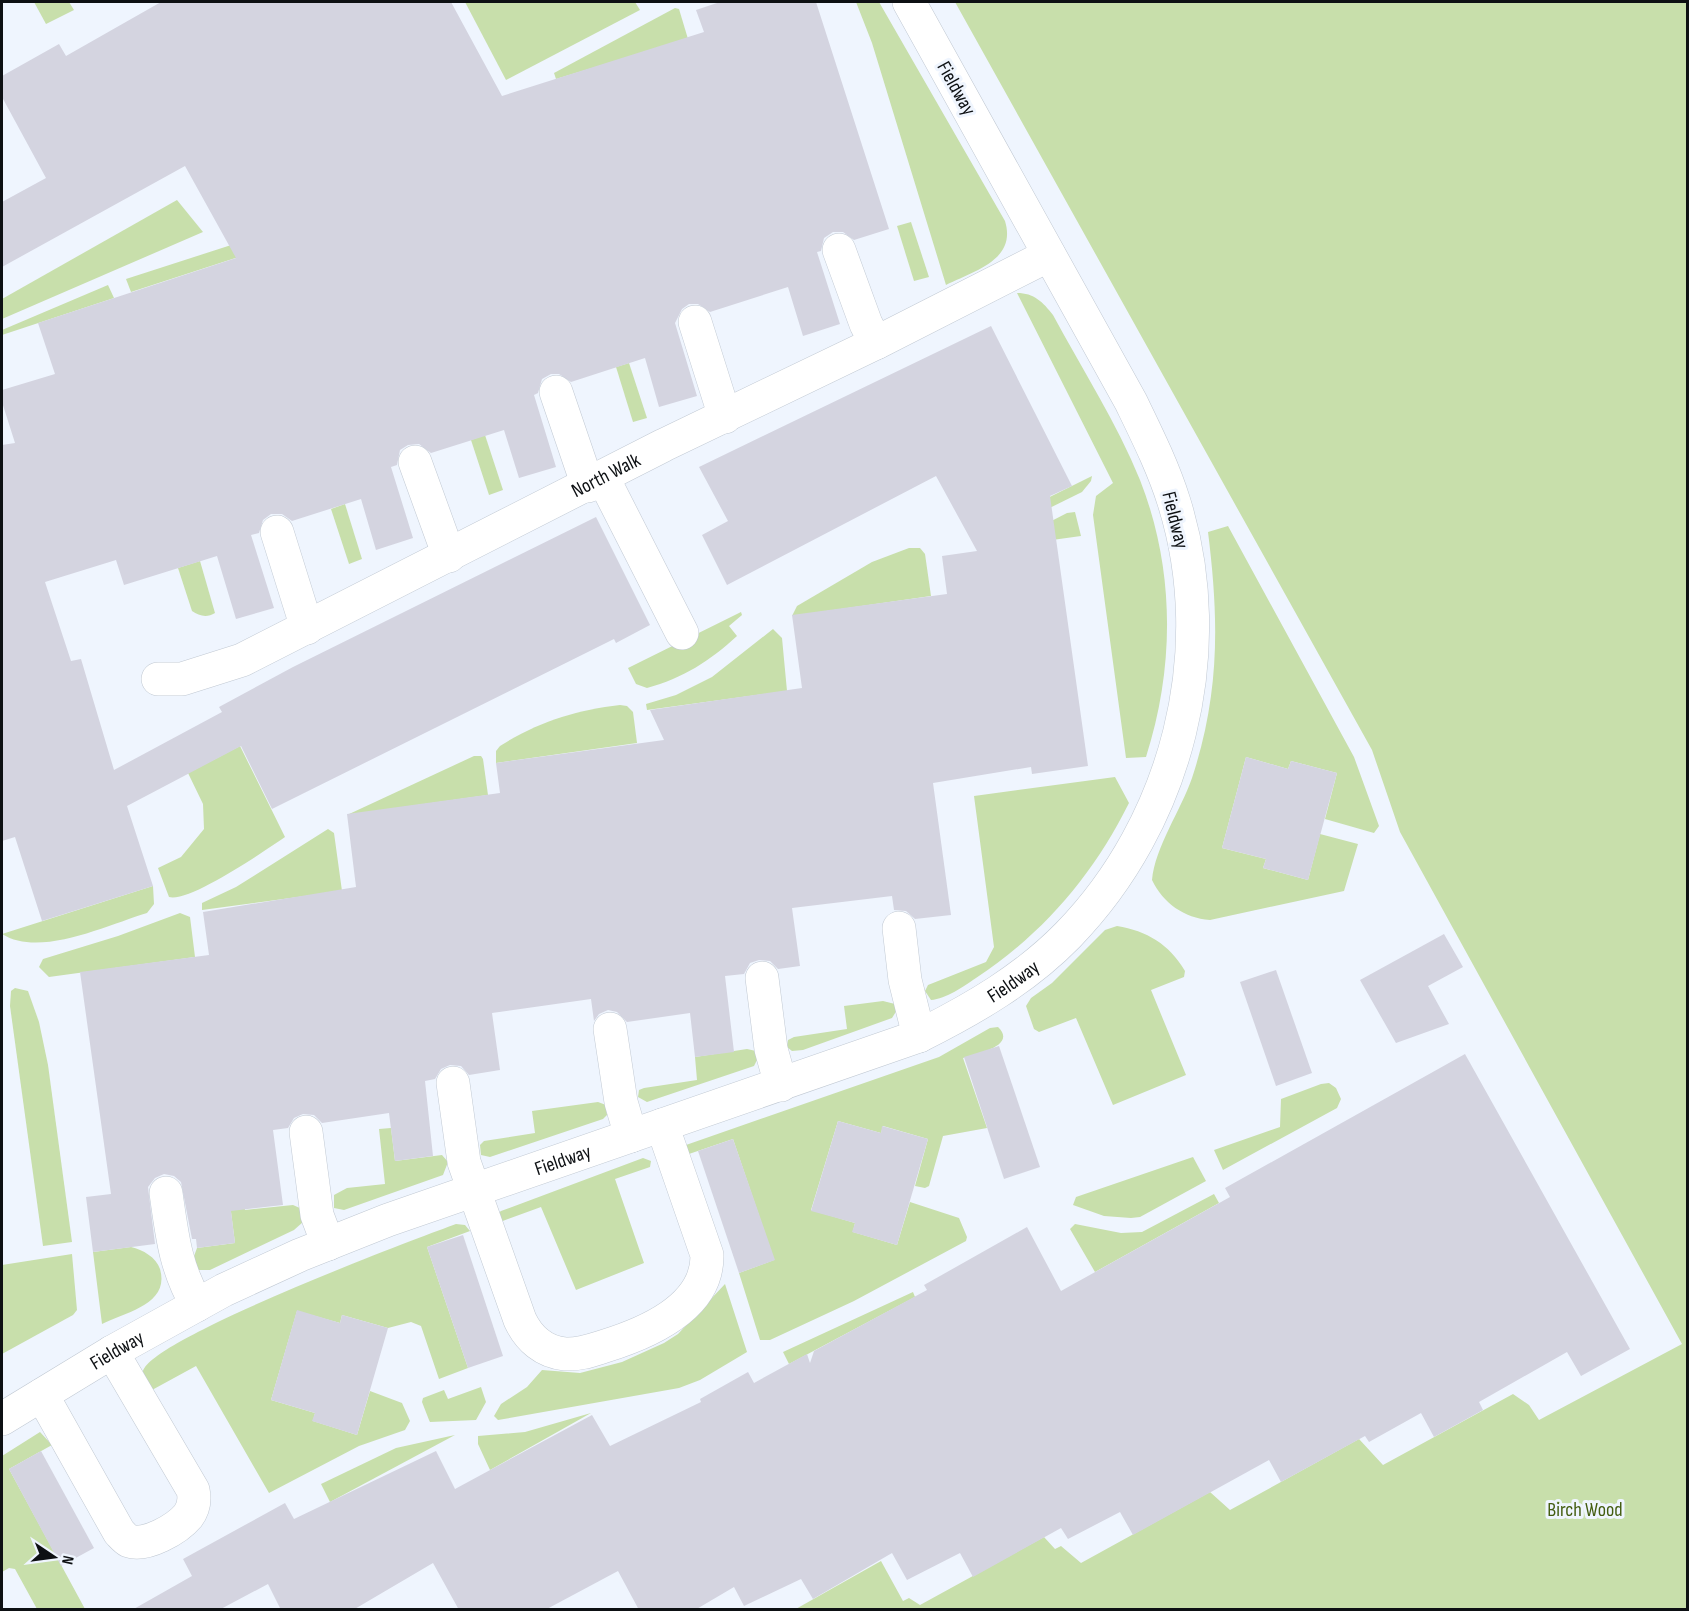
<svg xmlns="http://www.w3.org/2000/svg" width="1689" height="1611" viewBox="0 0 1689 1611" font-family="'Sofia Sans Condensed',sans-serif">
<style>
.green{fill:#c8dfab}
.building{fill:#d4d4e0}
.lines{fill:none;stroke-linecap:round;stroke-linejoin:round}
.minor-casing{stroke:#c1c9d3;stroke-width:34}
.minor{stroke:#fff;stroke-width:33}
.labels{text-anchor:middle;stroke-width:6;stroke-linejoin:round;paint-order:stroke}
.street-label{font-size:20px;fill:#0d1013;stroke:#eff5fe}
.park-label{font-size:20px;fill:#435d10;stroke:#eff5fe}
</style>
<rect width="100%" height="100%" fill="#eff5fe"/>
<g class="green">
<polygon points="34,2 69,2 74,10 46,24"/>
<polygon points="465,2 635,2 640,10 506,80"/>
<path d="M856,2H879L1005,221C1017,260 974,271 946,285L872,43Z"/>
<polygon points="955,2 1687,2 1687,1609 794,1610 881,1561 903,1601 909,1598 920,1605 1044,1537 1055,1549 1061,1546 1081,1563 1210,1492 1230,1510 1359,1439 1383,1465 1513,1394 1529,1405 1539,1420 1682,1344 1400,832 1372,750"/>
<polygon points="675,8 679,9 688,39 556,79 554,73"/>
<polygon points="177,200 203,232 2,319 2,299"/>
<polygon points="911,222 929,277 914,281 897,226"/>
<polygon points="256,237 260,250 131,292 126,279"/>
<polygon points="108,285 114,298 2,335 2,330"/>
<path d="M1017,293C1034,293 1043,302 1053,315C1082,369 1117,423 1140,480C1175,569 1175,666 1146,757L1126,758L1093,515L1096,496L1113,483Z"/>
<polygon points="629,363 647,418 633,422 616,367"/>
<polygon points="485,435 503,490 489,495 471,440"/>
<polygon points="1092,476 1091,481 1082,492 1007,529 969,537"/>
<polygon points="345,504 362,559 349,564 331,509"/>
<polygon points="1075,512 1081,536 1001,547 1067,513"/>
<path d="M1228,526L1354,757L1379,826L1374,833L1325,819L1337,773L1291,761L1288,769L1246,757L1222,848L1266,859L1263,868L1308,880L1320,834L1358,844L1344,891L1210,920C1184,918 1163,903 1152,880C1155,847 1181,810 1192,778C1220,693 1219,620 1208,532Z"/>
<polygon points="909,548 920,548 925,554 931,596 792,616 797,606 872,562"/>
<path d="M200,561L215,613C207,618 199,616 192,611L178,568Z"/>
<path d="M741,612L742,615L729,626L737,636C710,661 683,678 647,688L636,684L628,668Z"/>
<polygon points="773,629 782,638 787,691 647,710 646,704 676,695 712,677"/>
<path d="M620,705L627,706L633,712L637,743L496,763V751L500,746C538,722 576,710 620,705Z"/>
<path d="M240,746L285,837C266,850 189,903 169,897L158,868L181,857L204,829L203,804L188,773Z"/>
<polygon points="474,756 481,756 483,759 488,795 347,815"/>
<path d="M1115,777L1129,803C1093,875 1044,933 976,978C964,986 946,999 931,1000L925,991L928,985L986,962L994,947L974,796Z"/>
<polygon points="328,829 334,833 342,891 202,910 202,903 236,887"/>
<path d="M153,886L154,904L147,913C107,925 40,958 2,934Z"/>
<polygon points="180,913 190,917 195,957 49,977 39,967 43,959 118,936"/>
<path d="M1117,926C1147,931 1169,944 1185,971L1184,977L1151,990L1186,1075L1113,1105L1076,1018L1039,1032L1034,1029L1026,1006L1031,998L1052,983L1105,930Z"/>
<polygon points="15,988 28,991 39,1022 48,1065 72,1242 43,1246 10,1006 11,991"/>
<polygon points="883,1001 895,1004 897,1010 892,1018 803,1050 792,1051 787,1047 788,1040 794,1037 847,1029 844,1006"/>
<path d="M998,1027C1018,1046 975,1054 963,1058L987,1128L943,1136L929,1186L925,1188L915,1186L928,1139L883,1126L881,1133L838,1121L811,1210L855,1223L853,1232L897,1245L910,1202L959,1218L967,1237L966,1241L854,1301L770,1340H760L739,1273L774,1260L733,1139L686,1155V1145L939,1057L990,1028Z"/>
<polygon points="747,1049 756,1051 758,1058 754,1066 647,1102 638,1097 639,1090 644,1088 697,1080 695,1057"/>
<polygon points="1329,1083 1336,1088 1341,1099 1337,1108 1223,1170 1214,1150 1280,1127 1281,1099 1321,1084"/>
<polygon points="598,1102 606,1105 607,1115 603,1119 490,1157 481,1155 480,1145 484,1141 535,1133 532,1111"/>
<polygon points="391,1128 395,1161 442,1155 448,1162 443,1175 344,1210 334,1208 334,1195 347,1188 385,1184 379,1129"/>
<polygon points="1193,1157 1206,1181 1140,1217 1131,1218 1104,1216 1073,1205 1076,1197"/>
<polygon points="643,1158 651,1161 650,1167 615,1179 644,1263 576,1290 541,1207 500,1222 497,1214 501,1211"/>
<polygon points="241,1186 245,1210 293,1205 302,1209 303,1222 294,1230 210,1270 198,1270 193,1259 197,1248 235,1243 228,1189"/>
<polygon points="1214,1194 1219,1203 1095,1272 1070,1229 1075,1224 1121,1233 1142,1232"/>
<path d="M456,1224L465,1225L470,1231L427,1247L468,1368L439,1379L421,1326L411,1322L388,1328L342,1315L340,1323L297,1311L271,1400L315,1413L313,1421L357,1435L370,1391L402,1403L410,1421L405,1430L359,1446L269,1493L196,1366L152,1390L143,1372C146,1340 415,1239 456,1224Z"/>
<path d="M131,1247C143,1250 156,1257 160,1269C170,1304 127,1312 102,1324L93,1252Z"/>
<polygon points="72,1254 77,1310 73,1315 2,1354 2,1265"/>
<polygon points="725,1284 747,1352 700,1380 679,1388 498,1420 494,1416 501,1404 527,1387 542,1370 580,1373 622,1362 664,1343 678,1334"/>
<polygon points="913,1292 915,1297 789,1364 783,1352"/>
<polygon points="481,1387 486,1402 476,1420 430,1422 429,1420 422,1402 423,1398 444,1390 448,1399"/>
<polygon points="591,1413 490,1470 478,1444 478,1436 525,1432"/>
<polygon points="40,1432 52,1445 9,1469 85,1609 37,1609 15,1569 9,1568 2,1572 2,1456"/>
<polygon points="455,1435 330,1502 321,1484 396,1448"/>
</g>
<g class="building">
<polygon points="161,2 451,2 502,96 704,32 696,10 720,2 816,2 889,229 854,240 843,232 833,232 824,238 821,251 817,252 840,324 803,336 788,287 710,312 698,304 689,304 682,309 675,323 697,396 659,407 645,358 571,382 559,374 551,374 542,379 538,393 534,395 556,467 519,478 504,430 431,453 419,444 408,445 400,450 397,465 391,467 413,538 376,550 361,499 292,521 282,514 271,514 263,520 259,533 251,535 274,608 236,619 217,556 124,585 116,560 45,582 71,661 81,659 114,770 222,712 219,707 293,667 596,517 650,625 616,643 614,639 272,809 241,746 127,806 153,886 42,921 15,837 2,841 2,445 15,443 2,402 2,390 55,374 38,323 236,258 185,166 2,267 2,202 46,178 2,97 2,76 59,44 66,56"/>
<polygon points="991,326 1072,486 1050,496 1088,766 1032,774 1031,767 933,783 951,915 915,919 906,911 894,910 892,896 792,908 800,966 778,969 770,961 759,960 750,963 744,974 725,976 734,1052 695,1057 690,1013 627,1022 617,1012 608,1010 599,1014 594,1021 591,999 492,1013 500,1070 469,1075 461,1066 450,1065 441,1069 435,1079 425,1081 433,1156 395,1161 389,1113 322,1123 314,1115 303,1114 294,1118 288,1128 273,1130 283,1205 231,1211 235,1243 197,1248 196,1239 192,1239 181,1182 174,1176 164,1174 155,1178 148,1187 155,1244 93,1252 86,1197 111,1194 80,972 209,955 203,912 356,887 347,814 500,793 496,763 664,740 650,710 802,688 792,615 947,594 942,556 977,551 936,476 727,585 702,535 728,521 699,467"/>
<polygon points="1246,757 1288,769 1291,761 1337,773 1308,880 1263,868 1266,859 1222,848"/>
<polygon points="1444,934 1463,967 1428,986 1449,1024 1396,1043 1360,980"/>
<polygon points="1276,970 1312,1073 1276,1086 1240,982"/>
<polygon points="999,1046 1040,1167 1004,1179 964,1057"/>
<polygon points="1465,1054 1630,1349 1581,1376 1567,1352 1479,1402 1483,1410 1434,1437 1421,1413 1369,1442 1365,1436 1281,1482 1269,1460 1133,1535 1120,1512 1068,1539 1061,1528 973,1577 960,1553 907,1580 892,1553 813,1599 801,1579 744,1606 734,1587 695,1610 639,1610 618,1571 545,1610 459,1610 433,1563 353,1610 281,1610 268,1584 219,1610 132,1610 192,1576 183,1559 285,1503 294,1519 436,1451 455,1489 592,1415 610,1446 701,1402 700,1399 748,1372 754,1383 807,1354 810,1363 814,1351 927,1290 924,1285 1027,1227 1061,1291 1230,1197 1225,1188"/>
<polygon points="838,1121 881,1133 882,1126 928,1139 897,1245 852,1232 855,1223 811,1211"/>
<polygon points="733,1139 775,1260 739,1273 698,1151"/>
<polygon points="463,1235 503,1356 468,1368 427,1247"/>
<polygon points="297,1310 340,1323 342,1315 388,1328 357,1435 312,1421 315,1413 271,1400"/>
<polygon points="41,1451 94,1548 61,1566 9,1469"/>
</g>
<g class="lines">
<g class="minor-casing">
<g id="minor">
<polyline points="839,250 866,324 876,343"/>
<polyline points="695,322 725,417"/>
<polyline points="556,392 588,486"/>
<polyline points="415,462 449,556"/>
<polyline points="603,478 682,633"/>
<polyline points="277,532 307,628"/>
<path id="s1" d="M158,679H182L242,660L664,445L876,343L1049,255"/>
<polyline points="899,928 905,980 919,1036"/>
<polyline points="762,978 771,1049 781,1085"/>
<polyline points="610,1029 621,1102 631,1136"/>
<path d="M453,1083L464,1162L520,1320C529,1339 544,1352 565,1354C579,1355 592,1350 605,1346C647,1333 708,1307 707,1255L662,1125"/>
<polyline points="306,1132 317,1215 328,1244"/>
<path d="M166,1193C172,1235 175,1267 197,1305"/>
<path d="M42,1395L119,1532C122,1535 125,1539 129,1541C146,1547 177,1529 188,1516C194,1508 195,1499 193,1490L112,1352"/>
<path id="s2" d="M2,1419L112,1352L224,1290L300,1255L388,1220L919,1036C973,1009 1025,979 1068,935C1177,823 1221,652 1174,502C1163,467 1147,435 1131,402L909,2"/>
</g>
</g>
<use href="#minor" class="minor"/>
</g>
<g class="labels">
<g class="street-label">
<text transform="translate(957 88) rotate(61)" y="7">Fieldway</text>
<text dy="7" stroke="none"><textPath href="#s1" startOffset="495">North Walk</textPath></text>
<text transform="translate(1176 520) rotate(76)" y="7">Fieldway</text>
<text dy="7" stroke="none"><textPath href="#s2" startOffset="1106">Fieldway</textPath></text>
<text dy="7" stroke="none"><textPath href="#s2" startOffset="620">Fieldway</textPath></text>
<text dy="7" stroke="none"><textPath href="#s2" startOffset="134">Fieldway</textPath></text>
</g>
<g class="park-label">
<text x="1585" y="1516">Birch Wood</text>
</g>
</g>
<rect width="1689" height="1611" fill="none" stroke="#0d1013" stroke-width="6"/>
<g transform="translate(54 1557) rotate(103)" stroke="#eff5fe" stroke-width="4.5" paint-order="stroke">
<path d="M0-4.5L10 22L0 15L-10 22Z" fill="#0d1013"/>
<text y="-9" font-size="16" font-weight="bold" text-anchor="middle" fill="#0d1013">N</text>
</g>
</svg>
